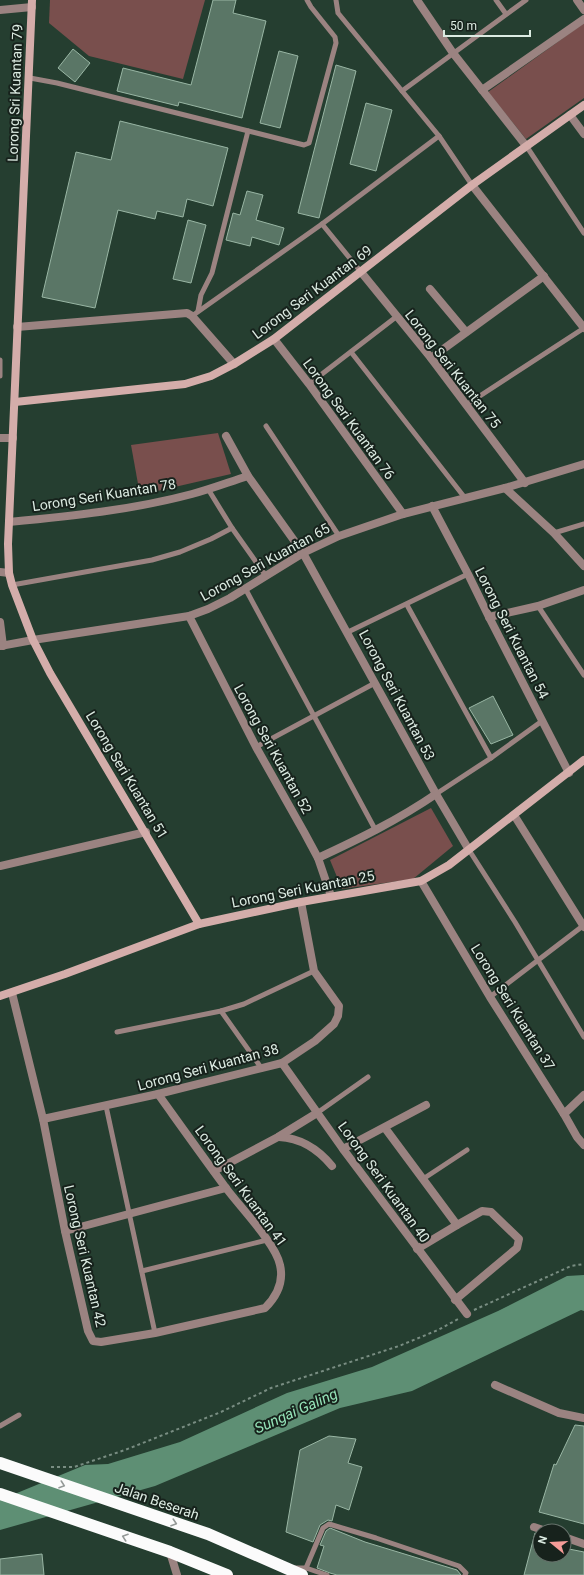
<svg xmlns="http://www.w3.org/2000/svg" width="584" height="1575" viewBox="0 0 584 1575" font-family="Roboto,sans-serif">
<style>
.green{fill:#794f4d}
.water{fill:#5e8f74}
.building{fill:#5a7666;stroke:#99b6a4}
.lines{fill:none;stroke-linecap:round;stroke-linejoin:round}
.path{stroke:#798d82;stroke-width:2;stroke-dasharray:3 3;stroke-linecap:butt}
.lane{stroke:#9b8381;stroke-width:5}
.street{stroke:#9b8381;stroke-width:8}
.secondary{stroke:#d4adaa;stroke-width:8}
.highway{stroke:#fbfbfb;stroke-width:12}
.oneway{stroke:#949997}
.labels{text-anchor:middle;stroke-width:4;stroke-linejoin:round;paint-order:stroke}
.street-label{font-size:14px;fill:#dcebe2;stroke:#17221c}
.water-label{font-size:15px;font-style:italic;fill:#94e2b7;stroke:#17221c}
</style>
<rect width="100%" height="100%" fill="#253e30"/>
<g class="green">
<polygon points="50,0 205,0 183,79 89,56 49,23"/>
<polygon points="584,23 584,98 526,139 488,92"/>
<polygon points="218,433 231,474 140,495 131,445"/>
<polygon points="431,808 453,846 413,879 342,889 330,860"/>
</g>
<polygon class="water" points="584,1275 584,1311 581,1310 412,1391 340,1408 155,1486 0,1530 0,1500 85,1465 108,1464 180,1442 287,1393 372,1367 498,1311 567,1276"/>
<g class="building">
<polygon points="213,0 236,0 233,13 266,21 242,118 179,102 178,106 117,91 123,68 191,85"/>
<polygon points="73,49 90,63 75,82 58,68"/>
<polygon points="279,51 298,56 280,128 260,123"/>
<polygon points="336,65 356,71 319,218 298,213"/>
<polygon points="366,103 392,110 376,171 350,164"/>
<polygon points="120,121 228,148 213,206 187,199 183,217 157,211 155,219 118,210 95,308 42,297 76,152 111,160"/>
<polygon points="247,191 263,195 256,220 284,228 279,245 252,237 250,246 226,240 233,213 240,215"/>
<polygon points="188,220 206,225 191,283 173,279"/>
<polygon points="493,696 513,735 491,744 469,708"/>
<polygon points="575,1425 584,1426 584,1524 539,1512 554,1464 556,1465"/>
<polygon points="329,1436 356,1439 348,1463 362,1467 349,1510 336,1505 332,1521 328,1520 320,1525 313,1542 286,1532 300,1450"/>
<polygon points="330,1528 365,1542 457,1570 461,1575 337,1575 330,1573 317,1568 324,1546 320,1545 326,1531"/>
<polygon points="535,1533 540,1535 540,1555 564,1555 564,1548 584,1552 584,1575 524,1575"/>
<polygon points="42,1554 44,1575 0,1575 0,1559"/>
</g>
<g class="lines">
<g class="path">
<polyline points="474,1310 571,1266 584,1264"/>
<polyline points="51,1467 74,1467 125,1450 221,1412 271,1388 399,1346 438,1330 460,1318"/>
</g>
<g class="lane">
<polyline points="336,0 338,13 439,136 472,185"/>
<polyline points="496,0 506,14"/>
<polyline points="30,78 57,83 304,145 309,143 336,43 335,37 311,7 307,0"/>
<polyline points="402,91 526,0"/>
<polyline points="527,147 584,233"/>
<polyline points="322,224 361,272"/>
<polyline points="198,311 201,295 212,273 248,131"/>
<polyline points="192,316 322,224 439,136"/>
<polyline points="351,352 465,498"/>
<polyline points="0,360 0,376"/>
<polyline points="309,384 396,317"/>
<polyline points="466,405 584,328"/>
<polyline points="266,426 339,536"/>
<polyline points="208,489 232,528 266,576"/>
<polyline points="554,533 584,524"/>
<polyline points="12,585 152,560 180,552 211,539 232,528"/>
<polyline points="245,588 376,831"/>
<polyline points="407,605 491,758"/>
<polyline points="538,606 584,675"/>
<polyline points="348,632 468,574"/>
<polyline points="256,747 375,683"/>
<polyline points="436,794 491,758 542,721"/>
<polyline points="469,850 515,922 584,1037"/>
<polyline points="490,997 584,925"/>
<polyline points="221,1011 262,1069"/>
<polyline points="117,1032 221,1011 244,1004 314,971"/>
<polyline points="106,1106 155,1333"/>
<polyline points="317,1113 368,1077"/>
<polyline points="423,1179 467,1150"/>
<polyline points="142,1271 267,1240"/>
<polyline points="0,1426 19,1415"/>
<polyline points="295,1568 306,1568 327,1575"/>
<polyline points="306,1568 323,1528 329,1524 376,1538 459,1566 466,1573 465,1575"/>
</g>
<g class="street">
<polyline points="417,0 453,53 527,147"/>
<polyline points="577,0 584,10"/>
<polyline points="0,10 32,7"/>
<polyline points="482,90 584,19"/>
<polyline points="570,115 584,134"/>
<polyline points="472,185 584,328"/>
<polyline points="361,272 431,358 525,483"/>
<polyline points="430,289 466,332"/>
<polyline points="17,327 187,313 192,316 234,364"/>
<polyline points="274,339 309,384 403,514"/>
<polyline points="431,358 544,276"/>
<polyline points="226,436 248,476 303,553 436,794 469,850"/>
<polyline points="0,438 13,438"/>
<polyline points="505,488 554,533 584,566"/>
<polyline points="432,506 468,574 489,617 569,773"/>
<path d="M9,522C71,516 132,510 192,494C211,489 229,482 248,476"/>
<polyline points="0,572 9,573"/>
<polyline points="189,616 256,747 304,832 318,858 331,896"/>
<polyline points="489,617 538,606 584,590"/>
<polyline points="0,622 3,646"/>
<polyline points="0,646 33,640 189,616 208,609 230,598 303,553 339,536 403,514 505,488 584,464"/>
<polyline points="514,815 584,927"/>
<path d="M318,858C359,839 398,820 436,794"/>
<polyline points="0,866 146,832"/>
<polyline points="421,881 490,997 564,1114 577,1137 584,1145"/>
<path d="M12,993L43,1119L65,1231L88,1331L93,1341L101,1342L155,1333L265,1308C277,1296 284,1282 280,1265C276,1244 240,1207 226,1188C203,1157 181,1126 158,1094"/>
<polyline points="282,1063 343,1149 467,1314"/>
<polyline points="564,1114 584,1095"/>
<polyline points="43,1119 158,1094 282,1063 315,1041 334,1024 338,1016 339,1006 314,971 301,902"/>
<polyline points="385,1128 457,1225 417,1249"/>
<path d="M279,1137C300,1138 318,1149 332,1166"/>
<polyline points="343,1149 426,1105"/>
<polyline points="214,1171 278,1137 317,1113"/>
<polyline points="65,1231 226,1188"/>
<polyline points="455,1300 517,1248 519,1239 491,1212 482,1211 457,1225"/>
<polyline points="495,1385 559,1413 584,1418"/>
<polyline points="534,1527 546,1531"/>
<polyline points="564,1537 584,1544"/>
<polyline points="170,1552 177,1575"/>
</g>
<g class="secondary">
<polyline points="32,0 8,544 9,573 12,585 33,640 50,673 199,924"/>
<polyline points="15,402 185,384 211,376 234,364 274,339 472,185 584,105"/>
<polyline points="0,996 65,974 199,924 301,902 421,881 449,865 584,760"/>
</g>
<g class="highway">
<polyline points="0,1463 208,1534 302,1575"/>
<polyline points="0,1494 170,1552 227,1575"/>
</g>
</g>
<defs><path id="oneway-chevron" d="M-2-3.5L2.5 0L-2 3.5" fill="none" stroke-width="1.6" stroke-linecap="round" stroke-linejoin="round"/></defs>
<g class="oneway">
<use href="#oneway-chevron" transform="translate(62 1485) rotate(19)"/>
<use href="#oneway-chevron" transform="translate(174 1523) rotate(18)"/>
<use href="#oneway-chevron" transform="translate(125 1537) rotate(-161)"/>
</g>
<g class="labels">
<g class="street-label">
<text transform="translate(15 93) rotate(-88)" y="5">Lorong Sri Kuantan 79</text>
<text transform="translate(312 292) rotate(-37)" y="5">Lorong Seri Kuantan 69</text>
<text transform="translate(453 369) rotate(52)" y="5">Lorong Seri Kuantan 75</text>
<text transform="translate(349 419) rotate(54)" y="5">Lorong Seri Kuantan 76</text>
<text transform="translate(104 495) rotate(-9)" y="5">Lorong Seri Kuantan 78</text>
<text transform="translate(265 562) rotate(-29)" y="5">Lorong Seri Kuantan 65</text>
<text transform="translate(512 633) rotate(63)" y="5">Lorong Seri Kuantan 54</text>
<text transform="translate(397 695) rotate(62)" y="5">Lorong Seri Kuantan 53</text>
<text transform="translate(273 749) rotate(61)" y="5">Lorong Seri Kuantan 52</text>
<text transform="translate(127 775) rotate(59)" y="5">Lorong Seri Kuantan 51</text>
<text transform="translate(303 889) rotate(-11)" y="5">Lorong Seri Kuantan 25</text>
<text transform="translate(513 1007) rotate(58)" y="5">Lorong Seri Kuantan 37</text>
<text transform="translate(208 1067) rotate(-15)" y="5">Lorong Seri Kuantan 38</text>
<text transform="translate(384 1182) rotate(54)" y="5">Lorong Seri Kuantan 40</text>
<text transform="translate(241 1186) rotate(54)" y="5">Lorong Seri Kuantan 41</text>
<text transform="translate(85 1256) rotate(77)" y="5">Lorong Seri Kuantan 42</text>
<text transform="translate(157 1501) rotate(19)" y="5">Jalan Beserah</text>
</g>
<g class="water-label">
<text transform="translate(296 1411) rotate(-24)" y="5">Sungai Galing</text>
</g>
</g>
<g transform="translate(552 1543) rotate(288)"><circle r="19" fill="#17221c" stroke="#66726b"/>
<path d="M0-3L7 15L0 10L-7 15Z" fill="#f59b97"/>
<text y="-6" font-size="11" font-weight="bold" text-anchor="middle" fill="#dcebe2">N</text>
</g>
<path d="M444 30v6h86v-6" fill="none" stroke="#dcebe2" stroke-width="2"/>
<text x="450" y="30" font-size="12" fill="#dcebe2" stroke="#17221c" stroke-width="3" paint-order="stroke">50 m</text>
</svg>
